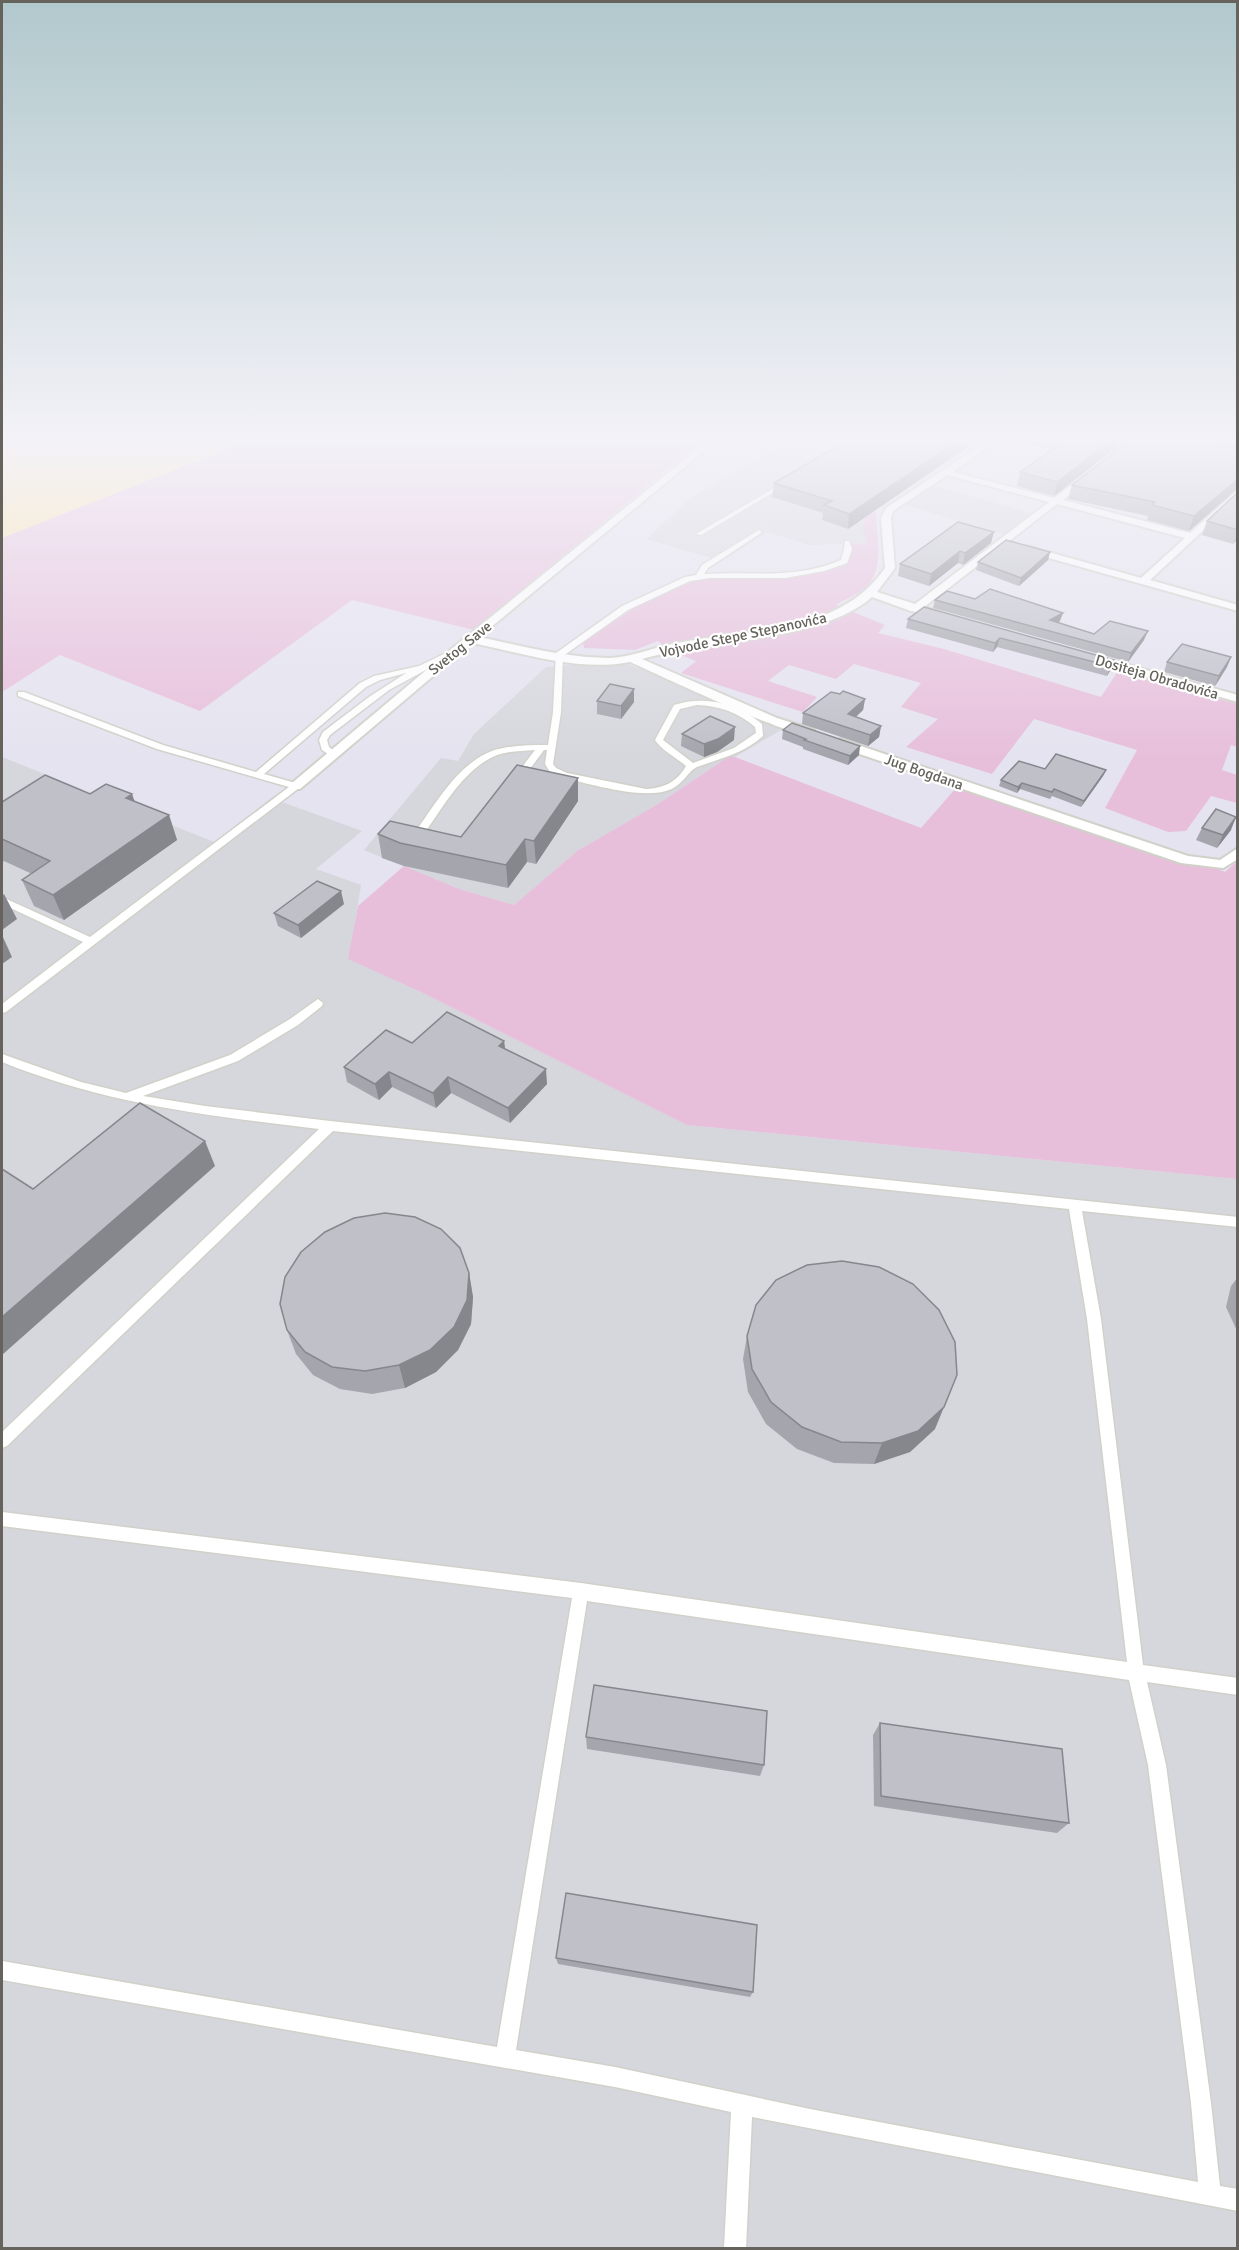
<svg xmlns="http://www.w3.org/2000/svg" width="1239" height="2250" viewBox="0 0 1239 2250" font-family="Signika,sans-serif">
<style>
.industrial{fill:#d6d6dd}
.green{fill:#e7bfdb}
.water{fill:#ffe6a3}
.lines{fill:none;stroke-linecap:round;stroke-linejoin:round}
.service-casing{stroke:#d1d1ca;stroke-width:3}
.minor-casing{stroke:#d1d1ca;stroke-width:4}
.service{fill:#fff;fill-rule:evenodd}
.minor{fill:#fff;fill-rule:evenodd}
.wall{fill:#a5a5ad}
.shaded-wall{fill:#86868d}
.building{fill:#c0c0c9;stroke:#86868d;stroke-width:1.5}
.labels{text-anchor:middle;stroke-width:4.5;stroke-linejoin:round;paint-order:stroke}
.far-street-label{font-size:15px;fill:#65635b;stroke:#fff}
</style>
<rect width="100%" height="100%" fill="#e4e3ef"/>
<g class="industrial">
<polygon points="786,443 977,443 867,515 869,543 809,545 767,532 722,561 646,539 693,496"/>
<polygon points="932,485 1037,515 1011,537 906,505"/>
<polygon points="581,664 629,665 795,722 735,757 728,757 658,804 577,851 514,905 459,889 364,850 441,758 458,761 474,734 546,667"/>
<polygon points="2,757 214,842 275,795 279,801 362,831 316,869 361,885 349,959 423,993 687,1125 1237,1179 1237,2248 2,2248"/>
</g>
<g class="green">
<polygon points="243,443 699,443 474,630 352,600 200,711 60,655 2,692 2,538"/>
<path d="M876,512C876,539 887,573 861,591C853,597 843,600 836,605L885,625L878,633L944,649L1101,697L1118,671L1237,704V747L1231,745L1222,770L1237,775V803L1211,796L1186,831L1168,832L1105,808L1137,750L1034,719L992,774L906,747L938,719L901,707L921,683L854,664L836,679L789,665L768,681L817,697L803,712L681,673L696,661L670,651L658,641L635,650L584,648L583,643C619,619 657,589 699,576L790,575L844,561L847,544L869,543L862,528L867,515Z"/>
<polygon points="728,757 735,757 921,828 964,779 1195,857 1225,872 1237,861 1237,1179 687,1125 423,993 348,959 358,906 404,866 459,889 514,905 577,851 658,804"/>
</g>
<polygon class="water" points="2,443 243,443 2,538"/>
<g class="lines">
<g class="service-casing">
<g id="service">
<polygon points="786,481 789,483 788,484 701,535 696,534"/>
<path d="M759,530L761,531V533L708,568L704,574C753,571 794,580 841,560L844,549L845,541H849L852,549L847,563L824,571L785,578H710L690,581L628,610L563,656L561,712L553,764L556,768L567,773L646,789C664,788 677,782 686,766C677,758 661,750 655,740L674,705C705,695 737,703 762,724L763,736C743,754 721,758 697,767C689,770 683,785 669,790C643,800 589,784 561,777L550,772L545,764L547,750H544L521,781H515L513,779L535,750C522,751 509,751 497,755C465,768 445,804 426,831L427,839L431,842L429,844L426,845L420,842L416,831C436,803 458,764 492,751C510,745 529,745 548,745L553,712L556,653L622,606L685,577L696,575L702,565ZM697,705C719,706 738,712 755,727L756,733L734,748L693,763L663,740L680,709Z"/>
<polygon points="450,651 457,653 389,690 330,735 327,740 329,747 338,754 331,756 322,750 319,740 323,732 369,697 406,673 380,680 366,687 264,774 299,784 299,788 6,1012 2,1013 2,1004 83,942 2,904 2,897 90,937 289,787 157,749 18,696 18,692 24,692 163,745 256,772 360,683 374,676 419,666"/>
<path d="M318,999L323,1003L322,1006L298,1025L238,1061L143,1096L205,1106L330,1121L1238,1217V1227L1082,1211L1101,1319L1143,1665L1238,1678V1695L1147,1682L1166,1765L1211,2103L1220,2186L1238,2189V2211L752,2117L746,2248H724L731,2112L615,2087L2,1980V1961L497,2047L572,1598L2,1526V1512L581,1583L1127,1662L1087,1319L1069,1209L333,1131L7,1446L2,1448V1432L319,1129C209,1116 105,1104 2,1062V1054L81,1082L126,1093L230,1055L290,1019ZM587,1601L1129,1680L1148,1765L1191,2103L1198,2182L810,2109L615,2067L516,2050Z"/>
</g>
</g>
<g class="minor-casing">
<g id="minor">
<path d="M705,443H714L479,637C522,646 566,658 610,658C633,657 654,647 677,643C749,629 839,635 885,568L881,518L886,508L984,443H994L953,472L1054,498L1083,476H1089V480L1063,500L1190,533L1238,490V498L1150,580L1238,605V611L1024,551V547L1027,546L1141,578L1185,538L1057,504L924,607L946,614V618L911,611L872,597C823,641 707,640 642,659L777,718L814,730V736C796,740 657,674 630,662C579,672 522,653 472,643L300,789H292V783L449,651ZM947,475L1049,502L915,604L877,592L895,568L891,518L893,511Z"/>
<polygon points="1091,655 1238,695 1238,702 1087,660 1086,658"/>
<polygon points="840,739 1188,856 1220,860 1238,848 1238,859 1223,868 1181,863 836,746 834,743"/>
</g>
</g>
<use href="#service" class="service"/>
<use href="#minor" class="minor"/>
</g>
<g class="wall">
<polygon points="973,443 848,529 822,520 823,513 772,497 774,483"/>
<polygon points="1023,443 1122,443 1054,496 1017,486 1020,472 1053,449"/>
<polygon points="1126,443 1238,443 1238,488 1189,531 1147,520 1148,516 1068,499 1072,485"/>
<polygon points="1238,492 1238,539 1233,544 1202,535 1207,521"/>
<polygon points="991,543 963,565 958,563 929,586 898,576 900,564"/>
<polygon points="1050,552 1048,560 1019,586 976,570 978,562"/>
<polygon points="975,599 1060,621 1058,623 1094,634 1144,640 1128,662 933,608 935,600"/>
<polygon points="908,619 1114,660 1111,669 1107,676 997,647 993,652 906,628"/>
<polygon points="1231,657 1227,667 1215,686 1164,672 1167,662"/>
<polygon points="840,694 865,699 863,710 856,717 881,726 879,737 868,746 802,724 803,713"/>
<polygon points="597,701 634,702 621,719 597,714"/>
<polygon points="783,730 859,755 848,765 803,749 803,747 782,739"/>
<polygon points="682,734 734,740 717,752 704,757 681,746"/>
<polygon points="1045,769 1106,770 1103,776 1081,807 1052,796 1050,799 1020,789 1017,793 999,786 1001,780"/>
<polygon points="578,778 578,801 536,864 527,862 508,888 404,866 382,858 378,834 461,837"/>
<polygon points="90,794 134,801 169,815 177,840 64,920 34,906 22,880 32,874 4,861 2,863 2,802"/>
<polygon points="1202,828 1231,830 1217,848 1196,840"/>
<polygon points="344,904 301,938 278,926 274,913"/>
<polygon points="504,1041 505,1049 547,1084 510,1123 451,1093 436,1108 392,1087 379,1100 347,1082 344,1067 412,1043"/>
<polygon points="469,1273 473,1297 471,1324 458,1350 436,1372 405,1388 372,1394 340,1389 313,1375 296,1354 287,1330"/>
<polygon points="1238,1277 1238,1333 1226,1307 1231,1286"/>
<polygon points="747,1336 935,1429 910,1452 874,1464 834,1463 797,1449 766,1424 748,1392 743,1359"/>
<polygon points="880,1723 1069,1823 1057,1833 874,1806 873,1735"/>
<polygon points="586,1737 764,1765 760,1776 587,1749"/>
<polygon points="556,1958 753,1992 750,1997 558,1964"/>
</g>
<g class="shaded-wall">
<polygon points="955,443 973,443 848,529 849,514"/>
<polygon points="1108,443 1122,443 1054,496 1057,482"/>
<polygon points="1238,479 1238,488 1189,531 1194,516"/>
<polygon points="994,532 991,543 963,565 965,553"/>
<polygon points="1238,532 1238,539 1233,544"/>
<polygon points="960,551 958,563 929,586 931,574"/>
<polygon points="1050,552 1048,560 1019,586 1021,578"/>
<polygon points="1063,613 1060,621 1048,629 1050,620"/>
<polygon points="1148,631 1144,640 1128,662 1131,653"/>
<polygon points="1000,638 997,647 993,652 995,643"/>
<polygon points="1231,657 1227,667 1215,686 1219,676"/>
<polygon points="1114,660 1111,669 1107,676 1110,666"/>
<polygon points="634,689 634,702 621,719 621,706"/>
<polygon points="865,699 863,710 846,725 848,714"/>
<polygon points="881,726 879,737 868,746 870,735"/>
<polygon points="735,727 734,740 717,752 704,757 704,744"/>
<polygon points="860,746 859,755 848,765 850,756"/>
<polygon points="1106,770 1103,776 1081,807 1084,801"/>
<polygon points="578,778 578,801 536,864 534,841"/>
<polygon points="1022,783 1020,789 1017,793 1018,787"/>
<polygon points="132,794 141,819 126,798"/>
<polygon points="169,815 177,840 64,920 53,895"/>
<polygon points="1236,817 1231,830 1217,848 1223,835"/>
<polygon points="525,839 527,862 508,888 506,865"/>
<polygon points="341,891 344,904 301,938 298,925"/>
<polygon points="4,894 17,919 2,930 2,896"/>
<polygon points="2,935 12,957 2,964"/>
<polygon points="504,1041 506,1056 499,1046"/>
<polygon points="546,1069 547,1084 510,1123 508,1108"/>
<polygon points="389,1072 392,1087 379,1100 375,1084"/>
<polygon points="448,1077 451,1093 436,1108 433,1093"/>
<polygon points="205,1141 215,1166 2,1355 2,1317"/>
<polygon points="469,1273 473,1297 471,1324 458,1350 436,1372 405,1388 399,1365"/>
<polygon points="944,1407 935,1429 910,1452 874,1464 882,1443"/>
</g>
<g class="building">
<polygon points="843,443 955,443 849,514 824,505 832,501 774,483"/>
<polygon points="1062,443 1108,443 1057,482 1020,472"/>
<polygon points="1126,443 1214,443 1238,449 1238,479 1194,516 1152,505 1155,502 1072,485"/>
<polygon points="1238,492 1238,530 1207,521"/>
<polygon points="958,522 994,532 965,553 960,551 931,574 900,564"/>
<polygon points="1006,540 1050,552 1021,578 978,562"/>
<polygon points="990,589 1063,613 1050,620 1094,634 1110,621 1148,631 1131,653 935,600 947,591 975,599"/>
<polygon points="924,607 1114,660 1110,666 1000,638 995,643 908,619"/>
<polygon points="1182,644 1231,657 1219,676 1167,662"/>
<polygon points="610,684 634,689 621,706 597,701"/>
<polygon points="843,691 865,699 848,714 881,726 870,735 803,713 831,692 840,694"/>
<polygon points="710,716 735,727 718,739 704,744 682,734"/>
<polygon points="792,723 860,746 850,756 804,740 806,739 783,730"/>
<polygon points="1056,754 1106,770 1084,801 1054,789 1052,792 1022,783 1018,787 1001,780 1019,761 1045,769"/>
<polygon points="517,765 578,778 534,841 525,839 506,865 400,843 378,834 390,821 461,837"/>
<polygon points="45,775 90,794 106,784 132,794 126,798 169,815 53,895 22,880 50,861 2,839 2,802"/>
<polygon points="1216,809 1236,817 1223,835 1202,828"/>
<polygon points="317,881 341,891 298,925 274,913"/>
<polygon points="447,1012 504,1041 499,1046 546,1069 508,1108 448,1077 433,1093 389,1072 375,1084 344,1067 386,1030 412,1043"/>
<polygon points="140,1103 205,1141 2,1317 2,1169 33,1189"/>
<polygon points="385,1213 415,1217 441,1229 460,1248 469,1273 467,1300 454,1327 430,1350 399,1365 365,1371 332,1367 305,1352 287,1330 280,1304 285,1277 301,1252 325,1232 354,1218"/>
<polygon points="842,1261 879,1267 913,1284 939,1310 955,1342 957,1375 944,1407 918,1431 882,1443 841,1442 802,1427 771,1402 752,1369 747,1336 756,1305 776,1280 807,1265"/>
<polygon points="594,1685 767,1711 764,1765 586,1737"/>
<polygon points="880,1723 1062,1749 1069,1823 881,1796"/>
<polygon points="566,1893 757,1925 753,1992 556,1958"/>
</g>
<linearGradient id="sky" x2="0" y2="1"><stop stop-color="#b1c8cc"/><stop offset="0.58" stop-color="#f3f2f8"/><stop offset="1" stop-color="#f3f2f8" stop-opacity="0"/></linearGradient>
<rect width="1239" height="758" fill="url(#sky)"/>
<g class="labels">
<g class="far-street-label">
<text transform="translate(743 635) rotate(-12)" y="5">Vojvode Stepe Stepanovića</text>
<text transform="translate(460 648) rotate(-39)" y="5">Svetog Save</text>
<text transform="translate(1157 677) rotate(16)" y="5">Dositeja Obradovića</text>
<text transform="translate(924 772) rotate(19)" y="5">Jug Bogdana</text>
</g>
</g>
<rect width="1239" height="2250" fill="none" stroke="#65635b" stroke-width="6"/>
</svg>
